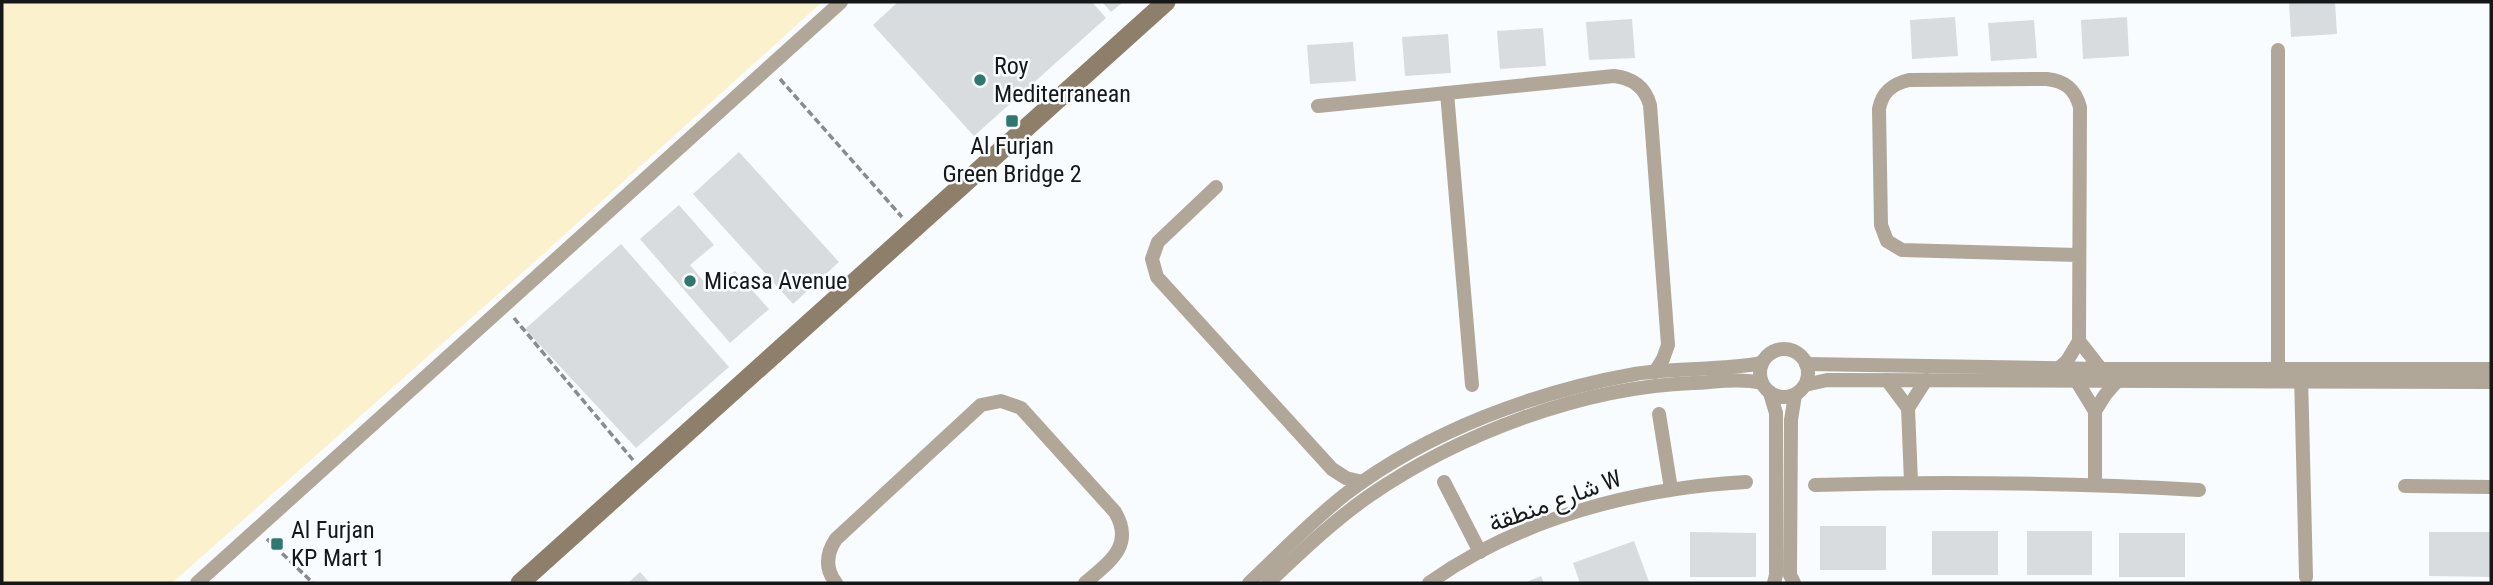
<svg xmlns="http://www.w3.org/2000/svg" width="2493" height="585" viewBox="0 0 2493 585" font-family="'Roboto Condensed',Vazirmatn,sans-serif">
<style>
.sand{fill:#fbf1cc}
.building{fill:#d8dcdf}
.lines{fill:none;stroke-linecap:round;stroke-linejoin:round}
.path{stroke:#898b8e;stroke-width:3.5;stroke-dasharray:7 3.5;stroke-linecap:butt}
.street{stroke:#b1a799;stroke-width:14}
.secondary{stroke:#8d7f6a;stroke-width:19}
.poi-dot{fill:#307770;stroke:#f8fcff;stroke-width:2.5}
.labels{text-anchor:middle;stroke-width:5;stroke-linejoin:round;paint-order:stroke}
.poi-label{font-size:24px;fill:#161719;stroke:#f8fcff;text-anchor:start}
.street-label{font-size:24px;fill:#161719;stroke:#f8fcff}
</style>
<rect width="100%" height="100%" fill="#f8fcff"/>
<polygon class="sand" points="2,2 822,2 532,264 172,583 2,583"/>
<g class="building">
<polygon points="898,2 1092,2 1106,18 974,136 873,25"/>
<polygon points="1102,2 1123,2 1111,12"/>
<polygon points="2289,2 2335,2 2337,34 2291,37"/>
<polygon points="1955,17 1958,56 1912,59 1910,20"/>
<polygon points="2127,17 2129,56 2083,59 2081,20"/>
<polygon points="1632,19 1635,58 1589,60 1586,22"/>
<polygon points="2034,20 2037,58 1991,61 1988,23"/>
<polygon points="1543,28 1546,66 1500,69 1497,31"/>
<polygon points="1448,34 1451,73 1405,76 1402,37"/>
<polygon points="1353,42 1356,81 1310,84 1307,45"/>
<polygon points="739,152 839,262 793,304 693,194"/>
<polygon points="679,205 714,245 690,265 712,291 735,271 769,309 730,343 640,239"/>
<polygon points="621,244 729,367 636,448 525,329"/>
<rect x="1820" y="526" width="66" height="44"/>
<rect x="1932" y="531" width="66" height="44"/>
<rect x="2027" y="531" width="65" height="44"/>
<polygon points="1690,532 1756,533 1756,577 1690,577"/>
<polygon points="2429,532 2491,532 2491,577 2429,576"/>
<rect x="2119" y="533" width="66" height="44"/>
<polygon points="1634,541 1649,582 1580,583 1573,563"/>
<polygon points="640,572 650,583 628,583"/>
<polygon points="1541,576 1544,583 1524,583"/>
</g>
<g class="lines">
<g class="path">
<polyline points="780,79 902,217"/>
<polyline points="514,318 633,460"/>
<polyline points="267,539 313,583"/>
</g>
<g class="street">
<polyline points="2278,50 2278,376"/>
<polyline points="1447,93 1472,385"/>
<path d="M1318,106L1614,76C1633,78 1645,87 1650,105L1668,345L1663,359L1655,372"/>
<polyline points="1216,187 1158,242 1152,259 1157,277 1332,469 1346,478 1362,482"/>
<polyline points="2079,341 2101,369"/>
<circle cx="1784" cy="373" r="24"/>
<polyline points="1806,364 2101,369 2491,369"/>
<path d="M2059,368L2067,361L2079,341L2080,107C2075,89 2065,81 2047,79L1909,80C1892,84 1882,92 1879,109L1881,225L1887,241L1902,250L2078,255"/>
<polyline points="2301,375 2306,577"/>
<polyline points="1887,380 1908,408"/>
<polyline points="2076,380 2095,411 2095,484"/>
<polyline points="1805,385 1827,380 2491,382"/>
<polyline points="1770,393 1776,413 1776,575 1774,583"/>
<polyline points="2095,411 2105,395 2118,380"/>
<polyline points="1659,414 1671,489"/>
<polyline points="1444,482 1480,552"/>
<polyline points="1911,482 1908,408 1926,380"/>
<path d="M1815,485C1943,481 2071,483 2199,490"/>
<polyline points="2405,486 2491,487"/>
<polyline points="197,583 841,2"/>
<path d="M836,583C825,569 826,554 836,539L981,405L1001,401L1021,408L1115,512C1135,546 1109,562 1085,583"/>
<path d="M1249,583C1281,553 1312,520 1347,493C1429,431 1534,392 1635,374C1677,367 1720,371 1762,363"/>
<path d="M1268,583C1300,553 1333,521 1369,496C1459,434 1583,387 1693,383C1715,382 1740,378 1762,383"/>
<path d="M1429,583C1520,518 1636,488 1746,482"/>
<polyline points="1794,583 1790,575 1791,420 1795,395"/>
</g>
<polyline class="secondary" points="520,583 1166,2"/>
</g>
<g class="poi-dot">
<circle cx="980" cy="80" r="7"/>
<rect x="1005" y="114" width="14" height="14" rx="3.5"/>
<circle cx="690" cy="281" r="7"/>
<rect x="270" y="537" width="14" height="14" rx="3.5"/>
</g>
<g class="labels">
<g class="poi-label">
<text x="994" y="74">Roy<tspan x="994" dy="28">Mediterranean</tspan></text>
<text x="1012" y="154" text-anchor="middle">Al Furjan<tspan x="1012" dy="28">Green Bridge 2</tspan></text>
<text x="704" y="289">Micasa Avenue</text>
<text x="291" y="538">Al Furjan<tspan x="291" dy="28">KP Mart 1</tspan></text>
</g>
<g class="street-label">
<text transform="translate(1555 501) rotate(-20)" y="8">شارع منطقة W</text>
</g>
</g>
<rect width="2493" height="585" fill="none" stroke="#161719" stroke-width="7"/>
</svg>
